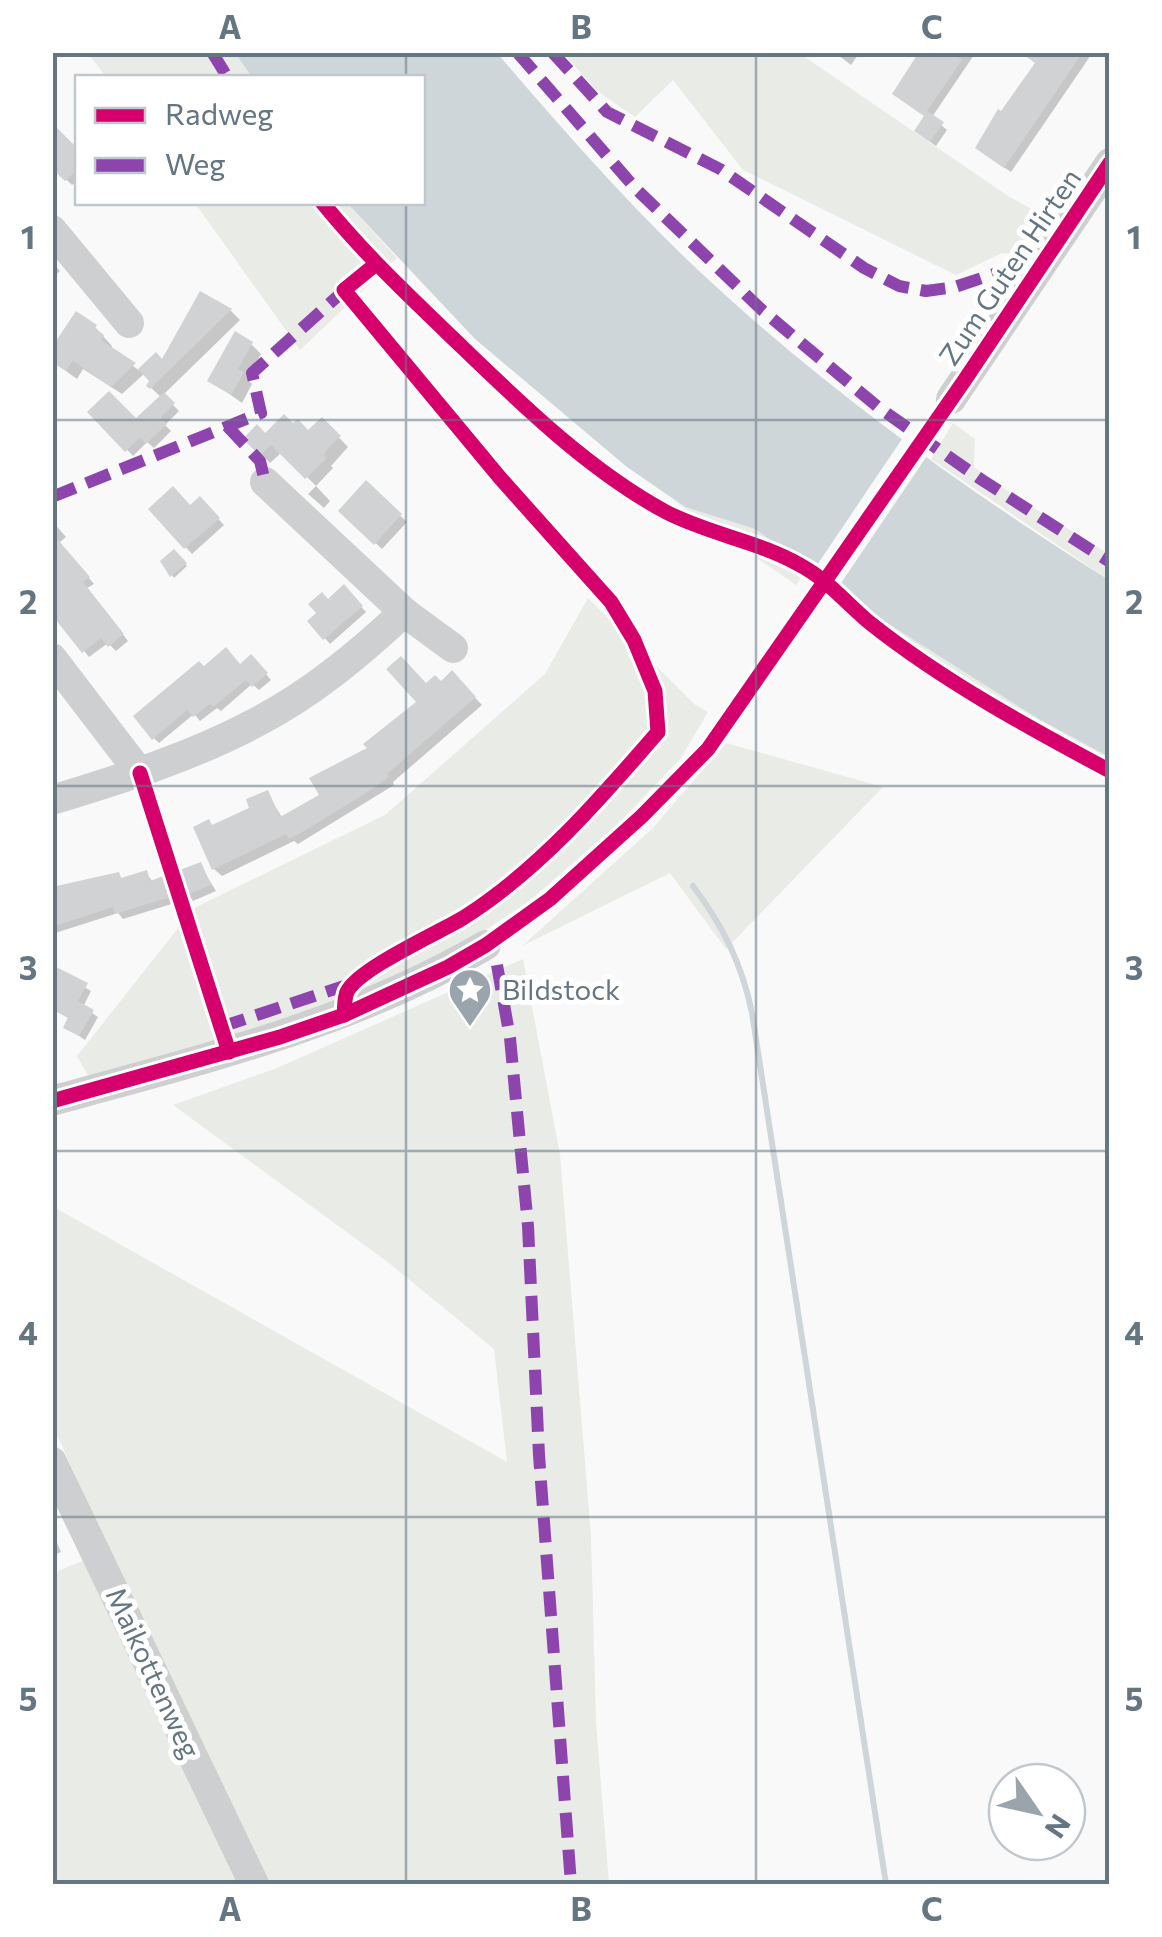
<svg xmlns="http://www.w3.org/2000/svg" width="1162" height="1937" viewBox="0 0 1162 1937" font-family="Commissioner,sans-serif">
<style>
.green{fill:#e8ebe6}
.water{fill:#ced6d9}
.pier{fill:#f9f9f9}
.shadow{fill:#0003}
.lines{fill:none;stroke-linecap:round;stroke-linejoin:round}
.stream{stroke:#ced6d9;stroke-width:6}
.building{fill:#d0d2d3}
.minor{stroke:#cecfd0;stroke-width:30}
.quiet{stroke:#8e44ad;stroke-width:12;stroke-dasharray:25 12;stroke-linecap:butt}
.cycleway-casing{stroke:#fff;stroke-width:21}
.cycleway{stroke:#d6006c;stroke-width:15}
.grid{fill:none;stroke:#657683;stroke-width:2.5;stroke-opacity:0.55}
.labels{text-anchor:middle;stroke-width:10;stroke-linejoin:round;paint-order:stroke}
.street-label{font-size:28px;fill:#657683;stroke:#fff}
.poi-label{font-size:28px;fill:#657683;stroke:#fff;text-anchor:start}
.neatline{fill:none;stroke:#657683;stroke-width:4}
.grid-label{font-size:32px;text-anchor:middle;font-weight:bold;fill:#657683}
</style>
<rect width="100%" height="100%" fill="#f9f9f9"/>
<g class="green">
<polygon points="88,53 235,53 252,77 106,77"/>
<polygon points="563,53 799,53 1008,196 1046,217 1021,255 1002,253 956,275 743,170 673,80 635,117 596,90"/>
<polygon points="195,203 347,203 397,258 300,350"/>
<polygon points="953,423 975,439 974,467 1016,497 1109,554 1109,580 931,459"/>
<polygon points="671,499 685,507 755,529 809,567 796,585"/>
<polygon points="839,588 1037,718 1109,757 1109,776 1025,735 832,599"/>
<polygon points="588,598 694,704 708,712 681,758 618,824 528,902 449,954 372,991 92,1083 77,1056 194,908 385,815 545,674"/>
<polygon points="726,743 883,787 726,949 670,873 522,946 652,829"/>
<polygon points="523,959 560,1155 591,1536 596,1722 609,1884 53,1884 53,1573 109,1550 53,1426 52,1206 507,1462 494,1349 389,1263 173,1105 277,1068"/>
</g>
<path class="water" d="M235,53H497C561,128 626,202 698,270C824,388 964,489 1109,580V757L1037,718L881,619L755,529L685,507L627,467L475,339L347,203L422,202V78L252,77Z"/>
<polygon class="pier" points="904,436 929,453 835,592 811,574"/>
<g class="shadow">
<polygon points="834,52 860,52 851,65"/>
<polygon points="923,52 976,52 932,117 947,130 936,146 922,136 926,116"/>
<polygon points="1038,52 1093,52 1011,172 984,154 1001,114 1038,64"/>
<polygon points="78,150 78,180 72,185 52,166"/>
<polygon points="52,262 60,271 52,278"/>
<polygon points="201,294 231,311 240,320 163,395 179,411 165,425 171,431 154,448 147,442 133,456 91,412 136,422 161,397 149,386 152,381 145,373 122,394 83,369 77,379 52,361 95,327 112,346 110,350 140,371 155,356 162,363"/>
<polygon points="251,344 261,354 247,379 252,384 242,403 210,380"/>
<polygon points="322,420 348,447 331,466 333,468 316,486 282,452 270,463 247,439 308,434"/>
<polygon points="366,484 407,522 382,549 341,511"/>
<polygon points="316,486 330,501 324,508 308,494"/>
<polygon points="200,500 224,525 192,554 152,510 190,508"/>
<polygon points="52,521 66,537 59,543 94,584 87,588 128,641 116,651 108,643 89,657 59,620 52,604"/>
<polygon points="174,552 187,566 174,578 163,561"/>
<polygon points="344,588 366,612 330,644 310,621"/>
<polygon points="251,657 271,680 259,690 252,684 221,711 217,708 200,721 194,714 159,743 154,738 204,669 240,666"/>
<polygon points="452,674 482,705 393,782 394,785 298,844 294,841 222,876 214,869 213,827 252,809 267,793 283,819 322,796 419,702 426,687 441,684"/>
<polygon points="200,865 216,891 193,901 191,898 123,919 118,913 52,934 52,879 56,889 118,874 123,880 146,873 153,882"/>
<polygon points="52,968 91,991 83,1007 98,1017 85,1040 66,1027 70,1019 52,1009"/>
<polygon points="52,1531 61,1552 52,1556"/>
</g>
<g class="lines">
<path class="stream" d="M693,886C723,926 742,964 752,1013L886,1884"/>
</g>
<g class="building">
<polygon points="919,52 951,52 962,60 927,111 944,122 930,142 914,131 924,116 892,94"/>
<polygon points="1020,52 1083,52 1004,168 975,148 998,109 1001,111 1035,63"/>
<polygon points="52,123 78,149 78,169 65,181 52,169"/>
<polygon points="200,291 232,309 150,389 146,386 149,381 138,369 156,352 162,359"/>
<polygon points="76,311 97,325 95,328 104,335 101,340 136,363 111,387 73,361 66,371 52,362 52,347"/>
<polygon points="235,331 253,342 238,369 244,372 231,395 207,381"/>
<polygon points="109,391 136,418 164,392 175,403 161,417 167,424 146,444 140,438 125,452 87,412"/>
<polygon points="284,414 293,423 298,419 308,430 322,417 341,436 328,448 324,455 327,458 305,479 271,445 260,456 243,439 257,424 265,433"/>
<polygon points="366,480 402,514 374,545 338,511"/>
<polygon points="173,486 190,505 200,496 220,518 184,549 148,509"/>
<polygon points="52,533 90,577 83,582 124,634 108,647 101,638 82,653 52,615"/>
<polygon points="174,549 187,563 170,577 160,561"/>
<polygon points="344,584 363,606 323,640 307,621 316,613 308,604 322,592 328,599"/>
<polygon points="226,647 240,664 251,654 268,673 252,687 246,680 213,707 210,704 193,717 187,710 152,740 133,716 199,661 204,666"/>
<polygon points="401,656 426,683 435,675 441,681 452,670 476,697 387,774 389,777 363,795 299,834 289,839 286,834 212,870 193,827 209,819 212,825 249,808 246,799 268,790 280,817 319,795 309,778 367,748 363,744 416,702 386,669"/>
<polygon points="201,862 211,885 185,896 184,893 115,914 113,907 52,927 52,887 119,872 121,878 147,870 150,881"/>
<polygon points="52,965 88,983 78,1001 94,1010 79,1036 63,1028 68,1017 52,1009"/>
</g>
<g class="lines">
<g class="minor">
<polyline points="52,230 129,323"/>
<polyline points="951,399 1110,163"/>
<polyline points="265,482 404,612 453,648"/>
<polyline points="52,658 140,773"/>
<path d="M52,800C121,779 191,757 255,723C311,694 358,655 404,612"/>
<path d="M52,1101C203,1059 349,1025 486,945"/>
<polyline points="52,1462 254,1884"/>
</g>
<g class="quiet">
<polyline points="212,52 228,78"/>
<polyline points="517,52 635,188 763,311 878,407 982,480 1110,562"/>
<polyline points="552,52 607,112 720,169 864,268 899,286 926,291 955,287 997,273 1011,274 1029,281"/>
<polyline points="227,426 260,461 265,482"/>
<polyline points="52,497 261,413 252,373 348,287"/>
<polyline points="497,965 510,1038 528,1226 539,1455 571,1884"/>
<polyline points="221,1027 353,983"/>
</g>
<g class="cycleway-casing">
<g id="cycleway">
<path d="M322,202C364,254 412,299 460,345C521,404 590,471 666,512C708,534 758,541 800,565C828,580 847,604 870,623C943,681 1028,727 1110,771"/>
<polyline points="140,773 229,1052"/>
<path d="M344,1015C345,1007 344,999 347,992C358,969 438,933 463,918C539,870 600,799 658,732L655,691L634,640L611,602L501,479L344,290L376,264"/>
<polyline points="52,1101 280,1037 344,1015 448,967 486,945 550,899 642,816 708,749 964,381 1110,163"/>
</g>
</g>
<use href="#cycleway" class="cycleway"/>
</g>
<path class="grid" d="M406,52V78M756,52V1884M406,202V1884M52,420H1110M52,786H1110M52,1151H1110M52,1517H1110"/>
<defs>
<g id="sight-pin" transform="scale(2.25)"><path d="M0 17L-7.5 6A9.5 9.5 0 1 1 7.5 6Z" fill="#99a4ac" stroke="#fff"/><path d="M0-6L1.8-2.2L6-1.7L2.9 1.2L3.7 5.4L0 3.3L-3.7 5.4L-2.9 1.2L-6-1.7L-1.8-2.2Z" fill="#fff"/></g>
</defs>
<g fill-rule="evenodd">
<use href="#sight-pin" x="470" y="990"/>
</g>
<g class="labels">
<g class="street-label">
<text transform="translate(1010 267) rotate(-56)" y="10">Zum Guten Hirten</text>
<text transform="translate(153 1673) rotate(65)" y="10">Maikottenweg</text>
</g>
<g class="poi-label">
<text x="502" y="1000">Bildstock</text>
</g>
</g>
<rect width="1162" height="1937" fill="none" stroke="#ffffff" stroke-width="110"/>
<rect x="75" y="75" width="350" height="130" fill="#ffffff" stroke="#c1c8cd" stroke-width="2.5"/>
<rect x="95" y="108" width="50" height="15" fill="#d6006c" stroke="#c1c8cd" stroke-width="2.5"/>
<text x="165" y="125" font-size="30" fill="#657683">Radweg</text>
<rect x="95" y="158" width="50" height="15" fill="#8e44ad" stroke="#c1c8cd" stroke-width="2.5"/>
<text x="165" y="175" font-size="30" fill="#657683">Weg</text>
<g transform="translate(1037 1812) rotate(124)"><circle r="48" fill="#ffffff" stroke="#c1c8cd" stroke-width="2.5"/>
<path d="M0-8L18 38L0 25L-18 38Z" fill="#99a4ac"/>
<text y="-15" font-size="28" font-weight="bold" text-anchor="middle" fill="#657683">N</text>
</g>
<rect x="55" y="55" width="1052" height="1827" class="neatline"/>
<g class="grid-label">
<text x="230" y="39">A</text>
<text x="581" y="39">B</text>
<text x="932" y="39">C</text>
<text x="28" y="249">1</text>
<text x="1134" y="249">1</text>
<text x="28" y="614">2</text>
<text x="1134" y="614">2</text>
<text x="28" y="980">3</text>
<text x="1134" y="980">3</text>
<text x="28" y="1345">4</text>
<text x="1134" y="1345">4</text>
<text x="28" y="1711">5</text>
<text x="1134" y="1711">5</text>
<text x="230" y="1921">A</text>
<text x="581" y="1921">B</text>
<text x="932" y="1921">C</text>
</g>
</svg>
